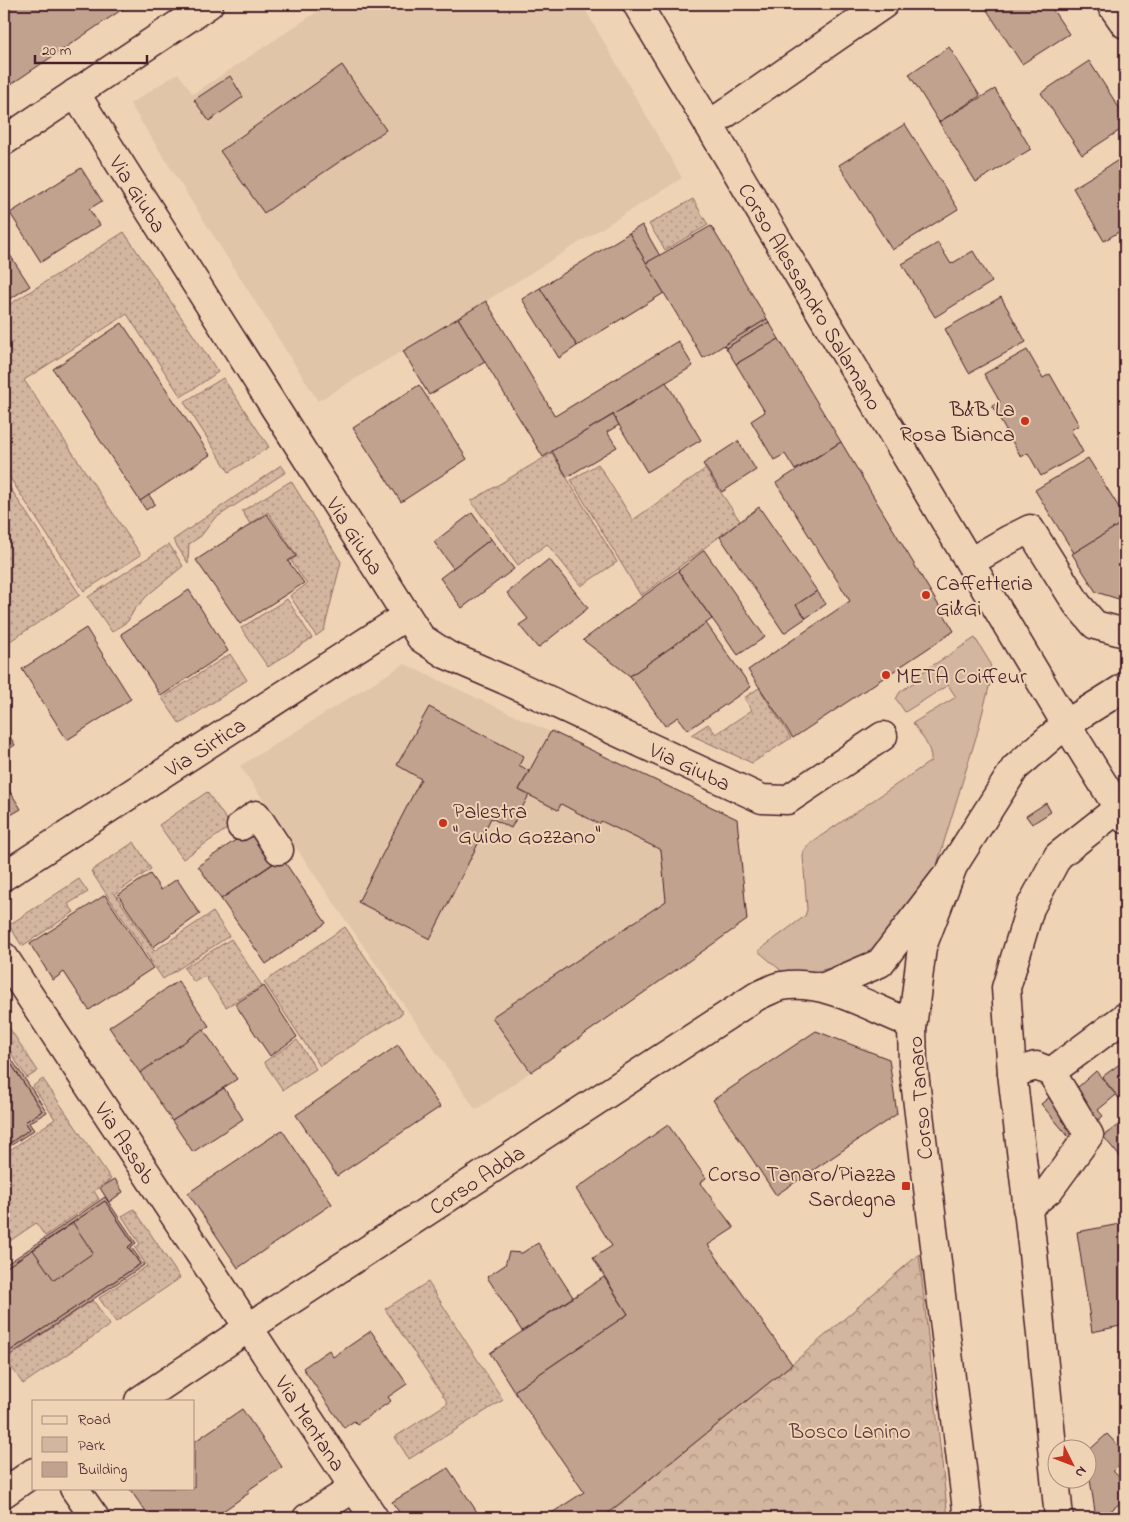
<svg xmlns="http://www.w3.org/2000/svg" width="1129" height="1522" viewBox="0 0 1129 1522" font-family="'Indie Flower',sans-serif">
<style>
.built{fill:#e0c5a9}
.green{fill:#d3b69f;stroke:#8e6a65}
.forest{fill:url(#forest-crowns);stroke:#8e6a65}
.garden{fill:url(#garden-dots);stroke:#8e6a65}
.building{fill:#c0a28e;stroke:#4a1f2b}
.lines{fill:none;stroke-linecap:round;stroke-linejoin:round}
.minor-casing{stroke:#4a1f2b;stroke-width:31}
.major-casing{stroke:#4a1f2b;stroke-width:31}
.minor{stroke:#eed4b5;stroke-width:28}
.major{stroke:#eed4b5;stroke-width:28}
.poi-dot{fill:#c8321e;stroke:#eed4b5;stroke-width:2}
.labels{text-anchor:middle;stroke-width:4;stroke-linejoin:round;paint-order:stroke}
.street-label{font-size:22px;fill:#4a1f2b;stroke:#eed4b5}
.poi-label{font-size:22px;fill:#4a1f2b;stroke:#eed4b5;text-anchor:start}
.park-label{font-size:22px;fill:#5f363c;stroke:#eed4b5}
</style>
<defs>
<pattern id="forest-crowns" width="20" height="18" patternUnits="userSpaceOnUse" patternTransform="scale(1.25)"><rect width="20" height="18" fill="#d3b69f"/><path d="M2 6a3 3 0 1 1 6 0M12 15a3 3 0 1 1 6 0" fill="none" stroke="#ad9382"/></pattern>
<pattern id="garden-dots" width="8" height="8" patternUnits="userSpaceOnUse" patternTransform="scale(1.25)"><rect width="8" height="8" fill="#d3b69f"/><path d="M2 2h.1M6 6h.1" fill="none" stroke="#ad9382" stroke-width="1.8" stroke-linecap="round"/></pattern>
</defs>
<rect width="100%" height="100%" fill="#eed4b5"/>
<filter id="ink" filterUnits="userSpaceOnUse"><feTurbulence type="fractalNoise" baseFrequency=".02" numOctaves="2"/><feDisplacementMap in="SourceGraphic" scale="10" xChannelSelector="R" yChannelSelector="G"/><feConvolveMatrix kernelMatrix="1 2 1 2 8 2 1 2 1" color-interpolation-filters="sRGB"/></filter>
<g filter="url(#ink)">
<g class="built">
<polygon points="329,4 582,4 682,178 486,301 318,401 130,104 178,73 193,94"/>
<polygon points="404,664 737,819 747,920 476,1110 240,766"/>
</g>
<path class="green" d="M975,638L989,661L991,668L990,683L977,734L936,868C928,886 919,898 907,914C900,922 894,934 886,941C858,965 826,970 790,975L785,974L758,951L805,916L807,910L803,856L804,851L809,844L931,761C932,747 920,734 913,723L956,697L948,685L905,712L896,699L900,692L920,678L918,675Z"/>
<polygon class="forest" points="919,1254 948,1518 602,1518 792,1364"/>
<g class="garden">
<polygon points="693,199 708,225 665,250 649,224"/>
<polygon points="124,232 218,372 181,397 127,314 24,380 141,555 84,591 4,469 4,308"/>
<polygon points="223,378 269,447 229,472 184,402"/>
<polygon points="552,453 617,562 581,586 547,544 518,565 471,501"/>
<polygon points="598,464 633,520 705,469 740,521 641,596 571,480"/>
<polygon points="281,465 286,472 214,519 201,536 189,544 188,563 173,540"/>
<polygon points="5,480 80,595 4,645 4,481"/>
<polygon points="291,481 341,562 324,630 316,636 290,596 307,584 291,561 297,556 268,512 250,524 242,511"/>
<polygon points="169,544 183,566 149,594 134,610 128,621 112,632 88,597"/>
<polygon points="287,599 312,638 268,667 241,628"/>
<polygon points="230,654 247,680 180,724 162,698"/>
<polygon points="759,688 791,738 752,763 691,735 708,724 716,734 752,710 744,698"/>
<polygon points="207,792 231,826 183,859 159,825"/>
<polygon points="134,842 151,869 115,894 154,951 213,912 229,936 163,979 91,871"/>
<polygon points="79,879 88,892 68,904 74,912 22,946 9,925"/>
<polygon points="345,927 403,1013 320,1066 264,982"/>
<polygon points="231,939 262,986 226,1007 205,976 194,982 184,968"/>
<polygon points="4,1020 38,1071 27,1078 4,1043"/>
<polygon points="297,1040 316,1069 283,1090 264,1062"/>
<polygon points="43,1079 111,1179 94,1191 99,1199 45,1236 36,1223 4,1245 4,1154 55,1119 33,1086"/>
<polygon points="134,1209 180,1278 116,1322 99,1298 147,1266 135,1248 140,1244 122,1216"/>
<polygon points="428,1282 503,1400 409,1459 395,1437 448,1403 385,1309"/>
<polygon points="93,1300 110,1325 23,1384 6,1359"/>
</g>
<g class="building">
<polygon points="4,4 130,4 4,89"/>
<polygon points="983,4 1049,4 1069,34 1022,64"/>
<polygon points="949,47 980,96 939,122 909,74"/>
<polygon points="1089,61 1125,117 1125,127 1082,155 1041,93"/>
<polygon points="342,65 386,130 264,213 220,151"/>
<polygon points="230,76 243,97 209,121 194,100"/>
<polygon points="995,89 1031,149 976,182 939,122"/>
<polygon points="905,124 958,209 892,250 839,165"/>
<polygon points="1125,156 1125,228 1104,241 1073,188"/>
<polygon points="81,168 102,201 89,209 100,225 41,262 10,213"/>
<polygon points="642,225 660,256 646,263 629,233"/>
<polygon points="711,226 767,319 703,358 646,263"/>
<polygon points="629,233 664,293 577,346 540,288"/>
<polygon points="938,243 951,264 973,251 992,282 935,317 902,264"/>
<polygon points="10,255 30,286 4,303 4,259"/>
<polygon points="540,288 577,346 559,358 522,299"/>
<polygon points="1001,297 1026,342 969,373 945,329"/>
<polygon points="486,301 555,416 678,341 693,366 543,457 458,318"/>
<polygon points="458,318 485,362 429,395 403,351"/>
<polygon points="767,319 769,322 726,348 724,345"/>
<polygon points="769,322 779,339 736,364 726,348"/>
<polygon points="122,323 210,455 140,501 53,369"/>
<polygon points="779,339 841,442 795,470 785,454 774,460 751,421 765,412 736,364"/>
<polygon points="1027,350 1043,378 1050,374 1079,425 1071,430 1083,452 1041,476 1028,453 1021,457 992,406 1000,402 984,374"/>
<polygon points="666,382 701,440 647,472 613,415"/>
<polygon points="419,385 467,459 401,502 353,428"/>
<polygon points="613,415 619,425 607,432 617,447 567,477 552,451"/>
<polygon points="738,441 756,470 722,492 703,464"/>
<polygon points="841,442 954,631 793,738 748,670 850,601 776,483"/>
<polygon points="1088,458 1125,517 1125,521 1074,553 1035,490"/>
<polygon points="149,495 155,504 146,510 140,501"/>
<polygon points="759,507 817,591 796,605 806,618 784,633 720,537"/>
<polygon points="472,513 491,539 453,568 434,542"/>
<polygon points="267,514 296,556 288,561 304,583 240,624 196,560"/>
<polygon points="1125,521 1125,601 1096,592 1072,554"/>
<polygon points="491,539 514,569 462,608 440,578"/>
<polygon points="704,550 765,637 738,655 678,571"/>
<polygon points="549,559 588,608 538,648 519,625 528,619 507,593"/>
<polygon points="678,571 712,619 630,676 583,640"/>
<polygon points="189,590 228,651 161,696 121,634"/>
<polygon points="817,591 826,604 806,618 796,605"/>
<polygon points="706,623 751,687 688,730 678,717 665,726 630,676"/>
<polygon points="86,628 131,699 67,740 22,669"/>
<polygon points="429,707 524,756 519,765 529,771 519,790 529,795 511,828 491,818 430,939 358,902 421,779 397,765"/>
<polygon points="4,727 15,745 4,752"/>
<polygon points="551,731 737,819 747,920 531,1072 492,1017 666,901 661,850 601,821 599,824 561,804 558,810 519,790"/>
<polygon points="4,782 21,809 4,819"/>
<polygon points="1046,803 1051,812 1032,824 1026,816"/>
<polygon points="253,828 273,858 270,860 272,864 221,899 198,866"/>
<polygon points="282,858 326,923 266,964 221,899"/>
<polygon points="150,874 161,890 177,879 200,914 153,947 118,895"/>
<polygon points="105,895 153,968 89,1010 64,972 53,980 30,944"/>
<polygon points="178,981 209,1026 140,1073 109,1027"/>
<polygon points="264,986 297,1037 270,1056 235,1004"/>
<polygon points="203,1029 237,1079 172,1121 140,1073"/>
<polygon points="816,1031 889,1059 897,1114 776,1195 713,1100"/>
<polygon points="398,1045 440,1107 337,1176 296,1115"/>
<polygon points="4,1048 47,1112 29,1123 34,1130 4,1150"/>
<polygon points="4,1053 42,1111 25,1122 30,1129 4,1147"/>
<polygon points="4,1053 42,1111 25,1122 30,1129 4,1147"/>
<polygon points="1125,1060 1125,1106 1102,1077"/>
<polygon points="1096,1071 1116,1095 1098,1110 1103,1116 1073,1142 1041,1104 1072,1079 1078,1087"/>
<polygon points="224,1088 243,1119 193,1152 172,1121"/>
<polygon points="1125,1120 1125,1163 1103,1136"/>
<polygon points="668,1125 706,1178 700,1183 734,1228 708,1245 792,1364 602,1518 544,1518 584,1492 514,1391 628,1314 593,1258 612,1246 576,1189"/>
<polygon points="282,1130 332,1204 238,1268 188,1193"/>
<polygon points="115,1179 123,1192 109,1202 100,1188"/>
<polygon points="105,1197 136,1243 131,1247 144,1265 4,1359 4,1266"/>
<polygon points="105,1201 133,1243 128,1247 140,1264 4,1355 4,1269"/>
<polygon points="105,1201 133,1243 128,1247 140,1264 4,1355 4,1269"/>
<polygon points="73,1223 93,1253 54,1280 33,1250"/>
<polygon points="1125,1223 1125,1325 1092,1332 1077,1232"/>
<polygon points="538,1243 573,1297 522,1331 487,1277 505,1265 509,1252 522,1253"/>
<polygon points="604,1277 628,1314 514,1391 490,1353"/>
<polygon points="371,1331 407,1384 388,1397 391,1401 357,1424 354,1421 344,1428 303,1368 329,1350 333,1357"/>
<polygon points="242,1409 282,1467 247,1491 249,1493 213,1518 150,1518 129,1488 194,1488 194,1442"/>
<polygon points="1107,1434 1125,1453 1125,1459 1113,1471 1125,1483 1125,1499 1102,1518 1096,1518 1086,1453"/>
<polygon points="448,1468 481,1518 403,1518 392,1502"/>
</g>
<g class="lines">
<g class="minor-casing">
<g id="minor">
<path id="s1" d="M637,4L1066,724L1125,819"/>
<polyline points="1111,4 1125,24"/>
<path id="s2" d="M75,93L421,638L447,655L505,680L762,799L787,800L883,736"/>
<polyline points="709,125 884,4"/>
<polyline points="4,141 209,4"/>
<polyline points="970,562 1010,539 1030,529 1077,604 1095,625 1125,633"/>
<polyline points="241,826 256,815 279,850"/>
<path id="s3" d="M4,876L406,616"/>
<path id="s4" d="M4,957L374,1518"/>
<polyline points="824,987 880,963 945,878"/>
<polyline points="1012,1073 1036,1066 1051,1072 1125,1017"/>
<polyline points="1027,1208 1049,1190 1089,1135 1051,1072"/>
<path id="s5" d="M139,1401L248,1328L757,996C765,993 774,987 782,986C823,979 866,1005 903,1020L912,1028"/>
<polyline points="74,1488 95,1518"/>
<polyline points="4,1493 34,1472"/>
<polyline points="307,1518 354,1488"/>
</g>
</g>
<g class="major-casing">
<g id="major">
<polyline points="968,1518 913,1064 912,1028 922,947 953,866 1015,768 1066,724 1125,687"/>
<polyline points="1059,1518 1033,1253 1012,1073 1006,988 1030,908 1058,856 1125,803"/>
</g>
</g>
<use href="#minor" class="minor"/>
<use href="#major" class="major"/>
</g>
</g>
<g class="poi-dot">
<circle cx="1025" cy="421" r="5"/>
<circle cx="926" cy="595" r="5"/>
<circle cx="886" cy="675" r="5"/>
<circle cx="443" cy="823" r="5"/>
<rect x="901" y="1181" width="10" height="10" rx="2.5"/>
</g>
<g class="labels">
<g class="street-label">
<text dy="8" stroke="none"><textPath href="#s2" startOffset="119">Via Giuba</textPath></text>
<text dy="8" stroke="none"><textPath href="#s1" startOffset="340">Corso Alessandro Salamano</textPath></text>
<text dy="8" stroke="none"><textPath href="#s2" startOffset="524">Via Giuba</textPath></text>
<text dy="8" stroke="none"><textPath href="#s3" startOffset="239">Via Sirtica</textPath></text>
<text dy="8" stroke="none"><textPath href="#s2" startOffset="944">Via Giuba</textPath></text>
<text transform="translate(919 1098) rotate(-95)" y="8">Corso Tanaro</text>
<text dy="8" stroke="none"><textPath href="#s4" startOffset="222">Via Assab</textPath></text>
<text dy="8" stroke="none"><textPath href="#s5" startOffset="404">Corso Adda</textPath></text>
<text dy="8" stroke="none"><textPath href="#s4" startOffset="558">Via Mentana</textPath></text>
</g>
<g class="poi-label">
<text x="1015" y="416" text-anchor="end">B&amp;B La<tspan x="1015" dy="25">Rosa Bianca</tspan></text>
<text x="936" y="590">Caffetteria<tspan x="936" dy="25">Gi&amp;Gi</tspan></text>
<text x="896" y="683">META Coiffeur</text>
<text x="453" y="818">Palestra<tspan x="453" dy="25">"Guido Gozzano"</tspan></text>
<text x="896" y="1181" text-anchor="end">Corso Tanaro/Piazza<tspan x="896" dy="25">Sardegna</tspan></text>
</g>
<g class="park-label">
<text x="850" y="1438">Bosco Lanino</text>
</g>
</g>
<rect width="1129" height="1522" fill="none" stroke="#eed4b5" stroke-width="20"/>
<rect x="10" y="10" width="1109" height="1502" fill="none" stroke="#4a1f2b" stroke-width="2" filter="url(#ink)"/>
<rect x="32" y="1400" width="162" height="90" fill="#eed4b5" stroke="#ac8c7e"/>
<rect x="42" y="1416" width="25" height="8" fill="#eed4b5" stroke="#ac8c7e"/>
<text x="78" y="1424" font-size="15" fill="#4a1f2b">Road</text>
<rect x="42" y="1437" width="25" height="15" fill="#d3b69f" stroke="#ac8c7e"/>
<text x="78" y="1450" font-size="15" fill="#4a1f2b">Park</text>
<rect x="42" y="1462" width="25" height="15" fill="#c0a28e" stroke="#ac8c7e"/>
<text x="78" y="1474" font-size="15" fill="#4a1f2b">Building</text>
<g transform="translate(1072 1464) rotate(132)"><circle r="24" fill="#eed4b5" stroke="#ac8c7e"/>
<path d="M0-4L9 19L0 12L-9 19Z" fill="#c8321e"/>
<text y="-8" font-size="14" font-weight="bold" text-anchor="middle" fill="#4a1f2b">N</text>
</g>
<path d="M35 55v8h112v-8" fill="none" stroke="#4a1f2b" stroke-width="2.5"/>
<text x="42" y="55" font-size="15" fill="#4a1f2b" stroke="#eed4b5" stroke-width="4" paint-order="stroke">20 m</text>
</svg>
